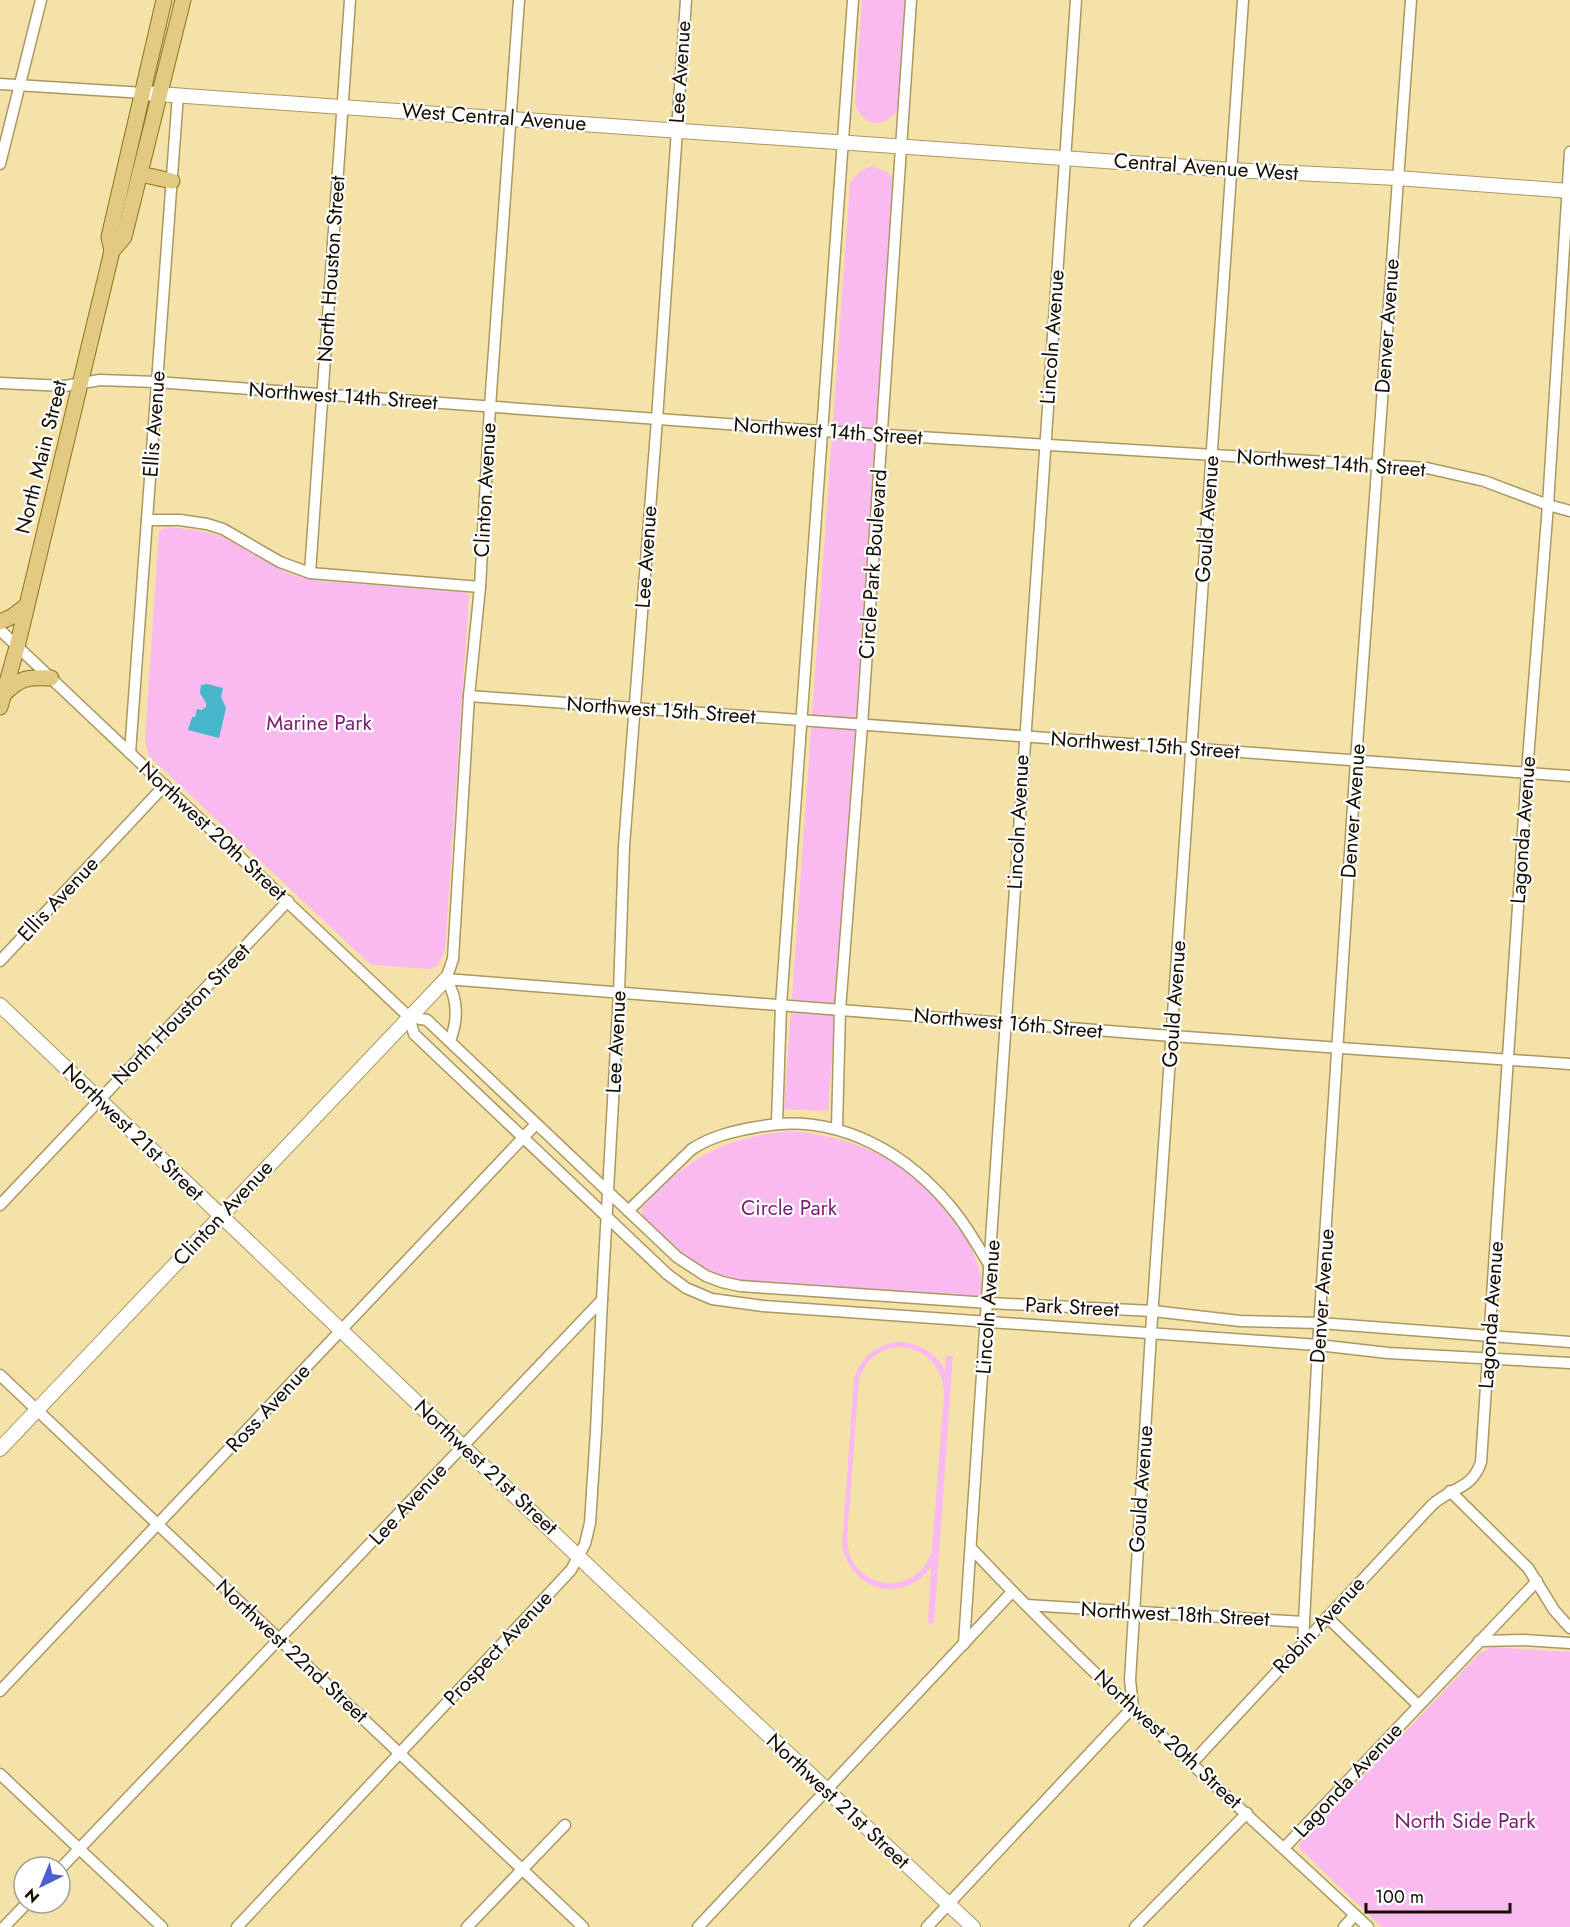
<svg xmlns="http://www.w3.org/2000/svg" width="1570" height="1927" viewBox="0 0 1570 1927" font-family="Jost,sans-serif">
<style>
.green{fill:#f9baf0;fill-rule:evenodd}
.water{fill:#46b6cb}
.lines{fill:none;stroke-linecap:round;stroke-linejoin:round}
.street-casing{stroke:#aa9861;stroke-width:13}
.secondary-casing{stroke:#aa9861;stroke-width:16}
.primary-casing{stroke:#8d731e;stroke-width:17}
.street{stroke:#fff;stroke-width:10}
.secondary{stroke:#fff;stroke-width:14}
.primary{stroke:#e1cb82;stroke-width:15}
.labels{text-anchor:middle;stroke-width:4.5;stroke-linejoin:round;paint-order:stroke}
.street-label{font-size:21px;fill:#160f00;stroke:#fff}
.park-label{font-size:21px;fill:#7a1d72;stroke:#fff}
</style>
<rect width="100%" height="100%" fill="#f5e2a8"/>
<g class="green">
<path d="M862,0H907L899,107C887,130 861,128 855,102Z"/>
<polygon points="872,166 887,172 894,180 828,1111 784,1109 850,183 859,172"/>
<polygon points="166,527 196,530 221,536 290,574 320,581 465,592 469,595 445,950 437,967 429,969 371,965 149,756 145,740 159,531"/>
<path d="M789,1131C852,1136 899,1156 941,1204C955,1220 968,1238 975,1258C979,1269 986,1287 980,1298L739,1282L707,1273L685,1259L642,1219V1208C688,1158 721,1138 789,1131Z"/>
<path d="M896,1342C918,1342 934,1351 945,1370L946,1356H953L934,1624L928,1623L931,1567C925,1574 919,1581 910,1585C878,1599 847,1576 842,1545L854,1379C860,1358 875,1346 896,1342ZM897,1347C924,1347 943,1366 944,1393L932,1550C917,1601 847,1590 847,1537L859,1380C865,1361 877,1350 897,1347Z"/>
<polygon points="1493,1647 1570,1652 1570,1927 1382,1927 1301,1850 1299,1844 1481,1652"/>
</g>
<polygon class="water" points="207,684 223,688 221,697 226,708 219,738 188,730 192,717 195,717 197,709 202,710 206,707 206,703 200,693 201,685"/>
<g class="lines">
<g class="street-casing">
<g id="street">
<polyline points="0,84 144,93"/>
<polyline points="0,164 41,0"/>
<polyline points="0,383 65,386 100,380 156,382 821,431 1427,468 1484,481 1548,505 1570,511"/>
<polyline points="147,520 180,520 207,524 223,529 280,562 310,573 480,587"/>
<polyline points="310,573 350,0"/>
<polyline points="0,630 409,1017 414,1034 667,1274 686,1288 712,1299 763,1306 1318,1345 1388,1353 1570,1363"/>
<polyline points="469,696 1570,776"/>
<polyline points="130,753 178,94"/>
<polyline points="0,961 165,785"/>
<polyline points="446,979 1172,1036 1570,1064"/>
<polyline points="446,979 453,959 469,696 480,587 490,407 519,0"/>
<path d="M446,979C458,998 458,1020 450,1041"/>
<polyline points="409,1017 427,1020 677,1257 706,1276 722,1282 740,1286 989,1303 1153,1311 1240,1321 1320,1323 1570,1342"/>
<polyline points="777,1123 781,1005 853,0"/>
<polyline points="837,1128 840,1010 862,725 911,0"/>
<polyline points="0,1205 288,901"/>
<path d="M628,1211L692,1149C712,1136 734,1131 757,1127C837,1111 910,1153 958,1216C970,1232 980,1250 990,1266"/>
<polyline points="0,1375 583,1927"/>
<polyline points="1450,1491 1528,1568 1554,1610 1570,1628"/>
<path d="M971,1548C1096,1681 1235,1802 1368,1927"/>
<polyline points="1026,1605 1304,1622"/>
<polyline points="1327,1617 1418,1705"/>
<polyline points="1479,1641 1524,1640 1570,1643"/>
<polyline points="1303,1642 1318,1345 1356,760 1411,0"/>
<path d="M964,1644C1001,1096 1036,548 1076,0"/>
<polyline points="0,1691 536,1124"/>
<path d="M1192,1763L1432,1505C1451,1487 1472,1490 1481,1462L1527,772L1548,505L1570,152"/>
<polyline points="0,1774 162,1927"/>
<polyline points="1284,1848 1537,1581"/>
<polyline points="60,1869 602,1300 619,993 624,846 657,419 686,0"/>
<polyline points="4,1927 27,1903"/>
<polyline points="237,1927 571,1570 585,1544 590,1523 596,1431 602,1300"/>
<polyline points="467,1927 565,1825"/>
<polyline points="698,1927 1012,1592"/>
<polyline points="927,1927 1133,1707 1130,1680 1151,1333 1243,0"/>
<polyline points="1135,1927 1247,1813"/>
<polyline points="1344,1927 1355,1915"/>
</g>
</g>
<g class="secondary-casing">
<g id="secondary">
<polyline points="144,93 1232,170 1397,178 1570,191"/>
<polyline points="0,1005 605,1582 973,1927"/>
<polyline points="0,1449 446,979"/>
</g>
</g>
<g class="primary-casing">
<g id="primary">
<polyline points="140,174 172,181"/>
<polyline points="112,251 124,237 183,0"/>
<polyline points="0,622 13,616 26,606"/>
<path d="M4,694C21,677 28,677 51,678"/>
<polyline points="0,707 17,647 112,251 109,237 164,0"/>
</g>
</g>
<use href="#street" class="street"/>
<use href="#secondary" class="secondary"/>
<use href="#primary" class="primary"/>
</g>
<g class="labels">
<g class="street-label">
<text transform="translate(680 72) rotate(-86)" y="7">Lee Avenue</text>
<text transform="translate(494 117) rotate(4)" y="7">West Central Avenue</text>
<text transform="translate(1206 167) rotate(4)" y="7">Central Avenue West</text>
<text transform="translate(331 269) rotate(-86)" y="7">North Houston Street</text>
<text transform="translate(1387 326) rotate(-86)" y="7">Denver Avenue</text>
<text transform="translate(1052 337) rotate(-86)" y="7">Lincoln Avenue</text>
<text transform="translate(343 396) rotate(4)" y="7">Northwest 14th Street</text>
<text transform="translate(154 424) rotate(-86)" y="7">Ellis Avenue</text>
<text transform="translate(828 431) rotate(4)" y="7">Northwest 14th Street</text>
<text transform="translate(41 457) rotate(-76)" y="7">North Main Street</text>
<text transform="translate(1331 463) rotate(4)" y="7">Northwest 14th Street</text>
<text transform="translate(485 490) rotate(-87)" y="7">Clinton Avenue</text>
<text transform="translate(1207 519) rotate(-86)" y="7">Gould Avenue</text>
<text transform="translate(646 557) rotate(-86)" y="7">Lee Avenue</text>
<text transform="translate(873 564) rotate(-86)" y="7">Circle Park Boulevard</text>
<text transform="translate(661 710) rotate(4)" y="7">Northwest 15th Street</text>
<text transform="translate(1145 745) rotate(4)" y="7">Northwest 15th Street</text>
<text transform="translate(1353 811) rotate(-86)" y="7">Denver Avenue</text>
<text transform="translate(1018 822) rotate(-87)" y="7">Lincoln Avenue</text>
<text transform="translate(1523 830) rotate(-86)" y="7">Lagonda Avenue</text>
<text transform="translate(213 831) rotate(43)" y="7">Northwest 20th Street</text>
<text transform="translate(58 899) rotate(-47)" y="7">Ellis Avenue</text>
<text transform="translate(1174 1004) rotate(-86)" y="7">Gould Avenue</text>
<text transform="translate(181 1014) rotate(-46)" y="7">North Houston Street</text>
<text transform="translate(1008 1023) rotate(5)" y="7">Northwest 16th Street</text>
<text transform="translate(616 1042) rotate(-87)" y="7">Lee Avenue</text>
<text transform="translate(133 1132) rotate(44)" y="7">Northwest 21st Street</text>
<text transform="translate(223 1213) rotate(-47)" y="7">Clinton Avenue</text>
<text transform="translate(1322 1296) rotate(-86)" y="7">Denver Avenue</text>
<text transform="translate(988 1307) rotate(-86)" y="7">Lincoln Avenue</text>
<text transform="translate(1072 1307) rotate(3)" y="7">Park Street</text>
<text transform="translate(1491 1315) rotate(-86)" y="7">Lagonda Avenue</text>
<text transform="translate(268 1408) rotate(-47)" y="7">Ross Avenue</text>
<text transform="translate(486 1467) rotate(43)" y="7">Northwest 21st Street</text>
<text transform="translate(1141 1489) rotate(-86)" y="7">Gould Avenue</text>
<text transform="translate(408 1504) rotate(-47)" y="7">Lee Avenue</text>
<text transform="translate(1175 1614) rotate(3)" y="7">Northwest 18th Street</text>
<text transform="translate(1319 1625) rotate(-47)" y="7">Robin Avenue</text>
<text transform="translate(498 1648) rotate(-47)" y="7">Prospect Avenue</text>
<text transform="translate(292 1651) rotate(43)" y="7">Northwest 22nd Street</text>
<text transform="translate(1168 1739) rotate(43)" y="7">Northwest 20th Street</text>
<text transform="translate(1348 1780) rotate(-47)" y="7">Lagonda Avenue</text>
<text transform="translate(838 1801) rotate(43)" y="7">Northwest 21st Street</text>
</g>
<g class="park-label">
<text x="319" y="730">Marine Park</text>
<text x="789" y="1215">Circle Park</text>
<text x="1465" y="1828">North Side Park</text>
</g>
</g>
<g transform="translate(42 1885) rotate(223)"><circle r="28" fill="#ffffff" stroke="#a29f99" stroke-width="1.5"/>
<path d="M0-4.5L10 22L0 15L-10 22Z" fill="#4b5ed2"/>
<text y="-9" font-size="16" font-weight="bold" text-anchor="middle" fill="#160f00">N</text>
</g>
<path d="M1366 1903v9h144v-9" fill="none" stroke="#160f00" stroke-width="3"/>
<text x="1375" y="1903" font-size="18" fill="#160f00" stroke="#ffffff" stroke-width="4.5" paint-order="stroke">100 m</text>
</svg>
